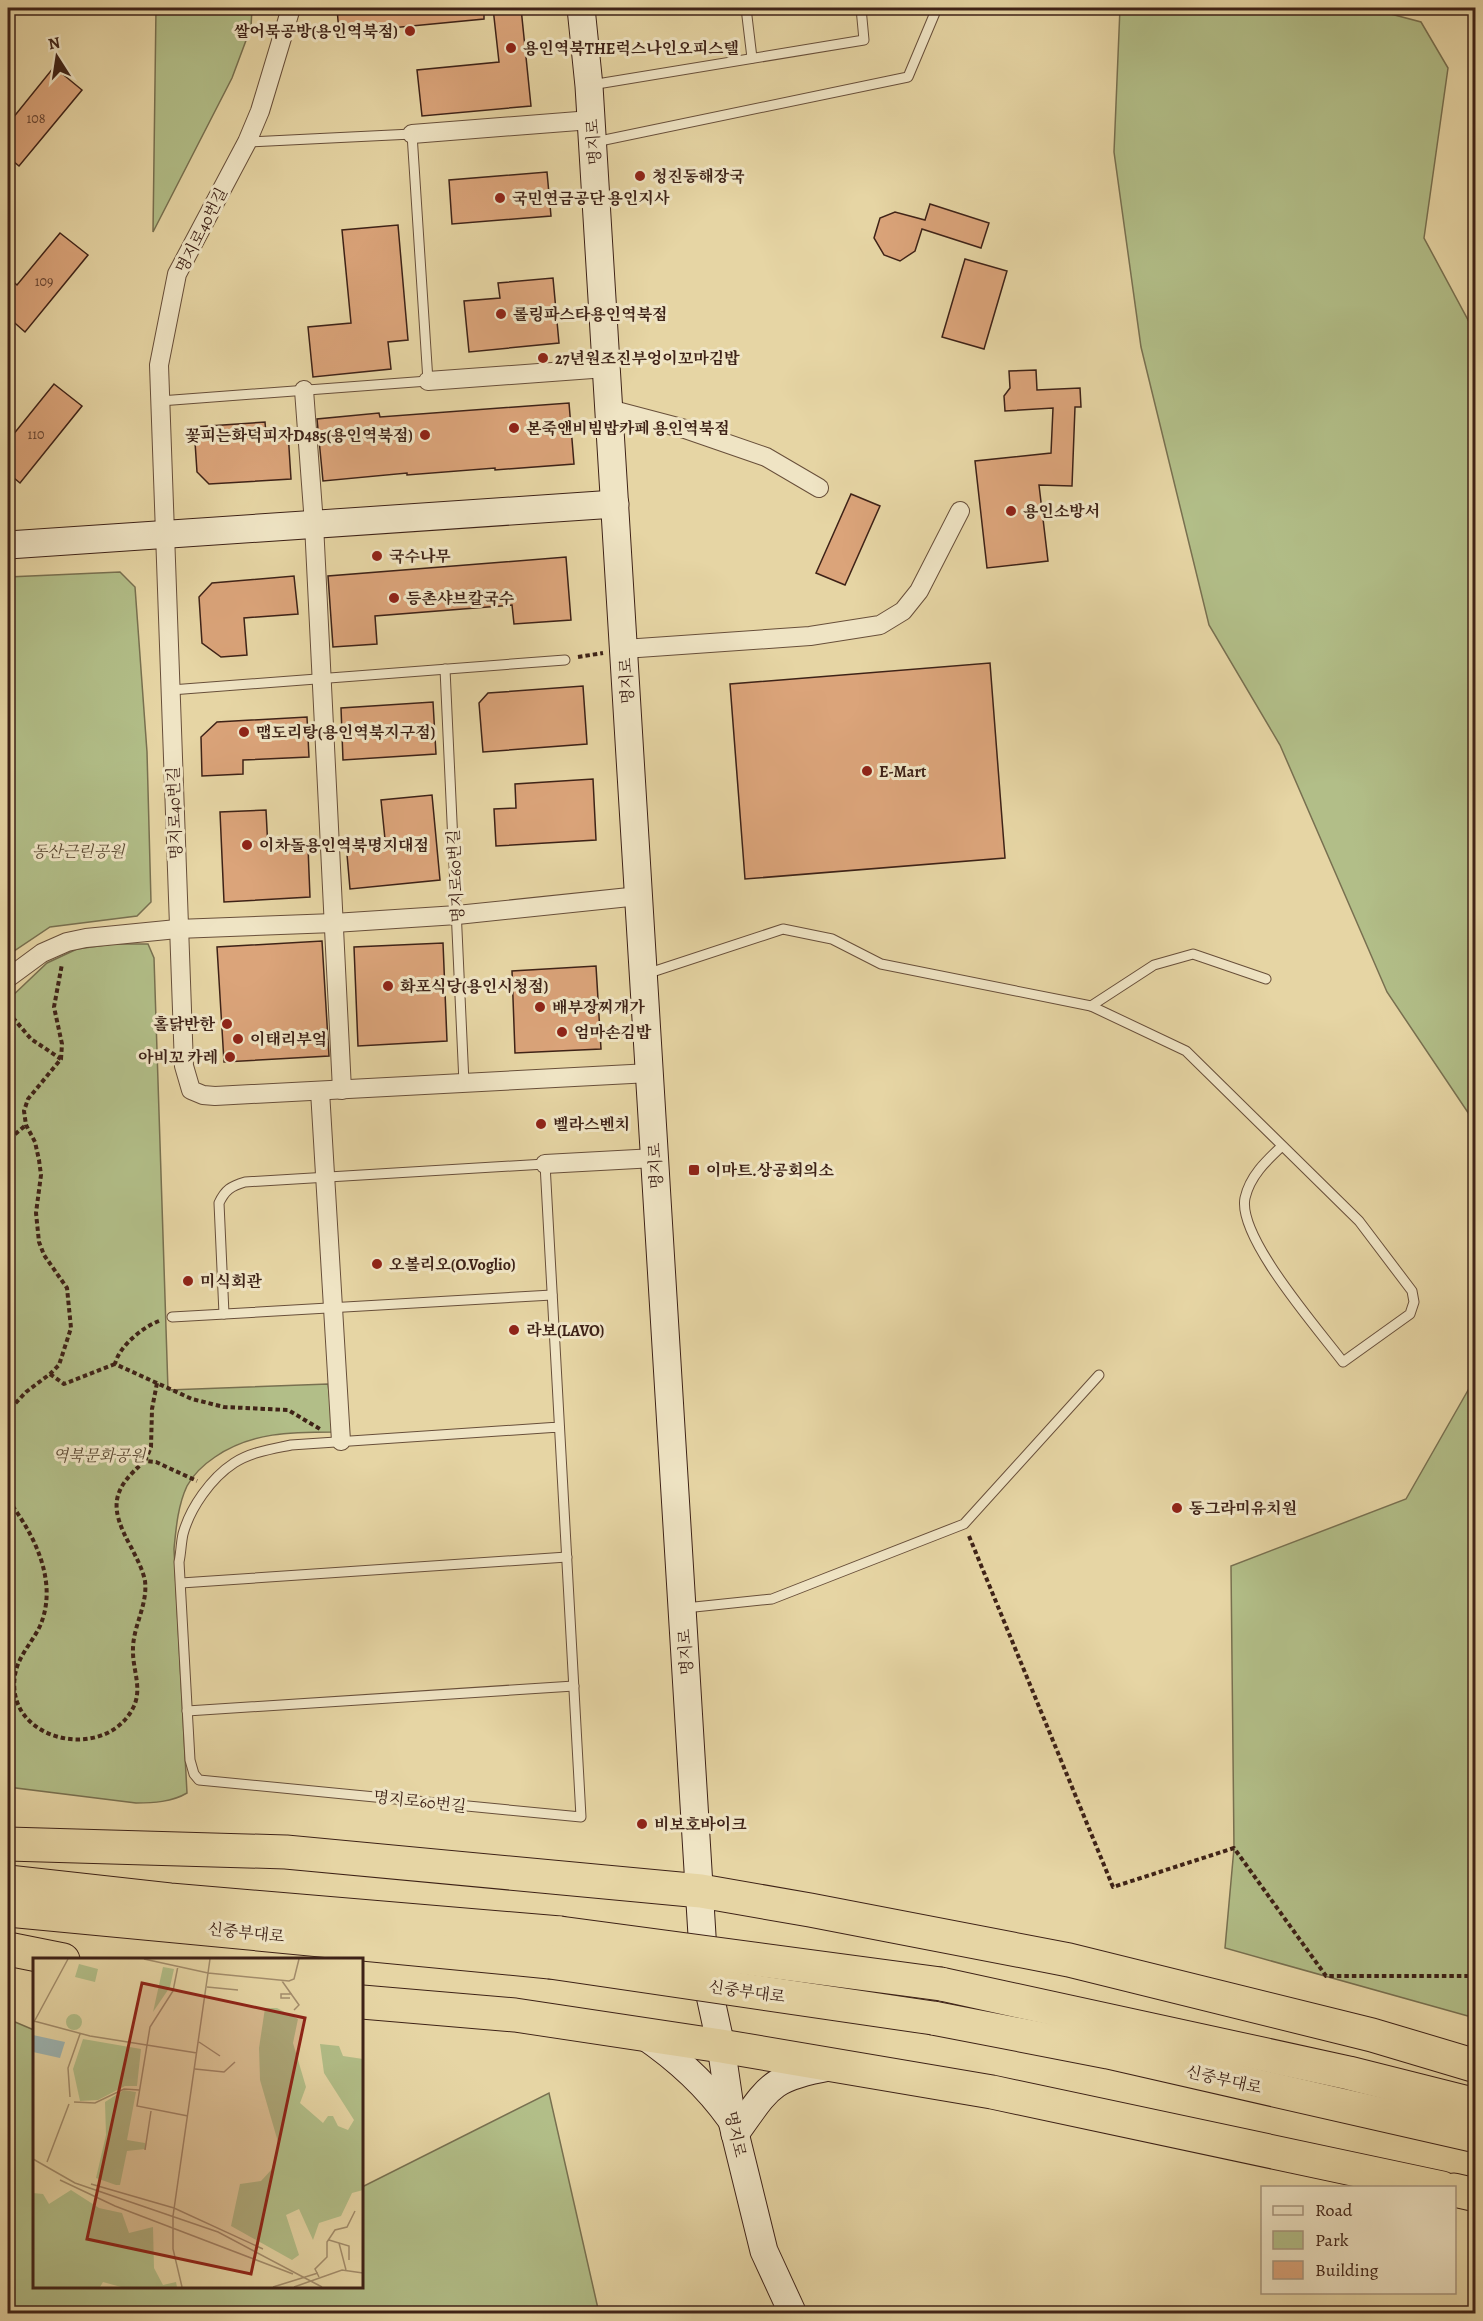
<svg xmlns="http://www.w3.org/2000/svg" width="1483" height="2321" viewBox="0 0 1483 2321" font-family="Alegreya,'Noto Serif KR',serif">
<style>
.green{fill:#b2be88;stroke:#787050;stroke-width:1.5}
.building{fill:#dba47a;stroke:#3e2217;stroke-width:1.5}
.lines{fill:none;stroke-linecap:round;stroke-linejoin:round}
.lane-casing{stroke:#684f3a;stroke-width:11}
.street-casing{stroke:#684f3a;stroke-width:20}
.secondary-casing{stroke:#3e2217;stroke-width:29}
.highway-casing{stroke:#3e2217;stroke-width:35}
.path{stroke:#3e2217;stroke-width:4;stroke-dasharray:4.5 3;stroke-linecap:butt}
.lane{stroke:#efe4c4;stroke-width:9}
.street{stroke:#efe4c4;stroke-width:18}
.secondary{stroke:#efe4c4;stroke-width:27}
.highway{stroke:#e6d5a4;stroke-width:33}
.highway-bridge-casing{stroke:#3e2217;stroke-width:35;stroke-linecap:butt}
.highway-bridge{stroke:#e6d5a4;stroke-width:33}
.poi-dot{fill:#8f2418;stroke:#efe4c4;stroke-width:2}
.labels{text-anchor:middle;stroke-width:6;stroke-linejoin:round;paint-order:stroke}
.number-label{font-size:14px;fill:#654230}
.poi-label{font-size:16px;font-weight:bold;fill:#3e2217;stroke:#efe4c4;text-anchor:start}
.street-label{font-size:16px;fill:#3e2217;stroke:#efe4c4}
.park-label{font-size:16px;font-style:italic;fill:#5b4933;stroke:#efe4c4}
.inset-road{fill:none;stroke:#a38d6c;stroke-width:1.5}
.view{fill:#8f2418;fill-opacity:0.15;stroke:#8f2418;stroke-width:3}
.inset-edge{fill:none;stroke:#3e2217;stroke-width:3}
</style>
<rect width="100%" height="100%" fill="#e6d5a4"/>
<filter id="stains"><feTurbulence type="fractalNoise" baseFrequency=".00333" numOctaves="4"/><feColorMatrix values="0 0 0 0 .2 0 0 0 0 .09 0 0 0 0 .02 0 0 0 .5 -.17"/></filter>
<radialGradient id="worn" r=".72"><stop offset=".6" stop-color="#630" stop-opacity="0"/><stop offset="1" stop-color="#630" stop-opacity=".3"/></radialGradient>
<g class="green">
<polygon points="156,8 252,8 251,27 232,78 153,232"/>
<polygon points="1120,8 1368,8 1421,22 1448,68 1424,238 1475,333 1475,1123 1387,992 1280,745 1209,625 1141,347 1114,152"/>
<polygon points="120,572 135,587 147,752 151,902 137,916 50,927 8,955 8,577"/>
<path d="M113,944H148L154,958L168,1390L328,1384L334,1432C292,1432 251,1432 215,1457C203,1465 194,1473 187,1486C178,1505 176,1528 174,1549L187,1793C172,1802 153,1803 136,1803L8,1787V1000L47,963L77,949Z"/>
<polygon points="1475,1378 1475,2018 1225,1948 1234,1848 1231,1566 1406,1499"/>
<polygon points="8,2019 34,2030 34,2286 362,2286 362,2187 549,2093 599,2313 8,2313"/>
</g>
<g class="building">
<polygon points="337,8 484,8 484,19 339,33"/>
<polygon points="493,8 521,8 531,106 422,116 417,70 499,62"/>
<polygon points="54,67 82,90 19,166 8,157 8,124"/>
<polygon points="547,172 551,216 452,224 449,180"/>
<polygon points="930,204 989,223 981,248 922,229 915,251 900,261 884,255 874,238 880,218 895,212 925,220"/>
<polygon points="398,225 408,340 388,342 391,369 313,377 308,327 351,323 342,230"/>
<polygon points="60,233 88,255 25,332 8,317 8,277 17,285"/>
<polygon points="965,259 1007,271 984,349 942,337"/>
<polygon points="553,278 559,343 469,352 464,301 500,298 498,283"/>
<polygon points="1036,370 1037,390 1080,388 1081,407 1075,407 1072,486 1039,485 1048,561 987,568 975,461 1051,453 1053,408 1005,411 1004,396 1010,388 1009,371"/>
<polygon points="54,384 82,406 20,483 8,473 8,441"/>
<polygon points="569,403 574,464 495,470 495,468 407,475 407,473 323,481 317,419 379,413 380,417"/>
<polygon points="265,422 266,434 288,432 291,479 209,484 197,472 194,427"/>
<polygon points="851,494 880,506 845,585 816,573"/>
<polygon points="566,557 571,620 514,624 512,605 375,616 377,644 333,647 328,576"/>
<polygon points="294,576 298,614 244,618 247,655 221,657 202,643 199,597 212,583"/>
<polygon points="990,663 1005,858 745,879 730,684"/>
<polygon points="583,686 587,744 483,752 479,703 488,693"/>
<polygon points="433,702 436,754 343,760 341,708"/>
<polygon points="307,717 309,757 243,760 243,774 202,776 201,737 217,722"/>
<polygon points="593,779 596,840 496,846 494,809 516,808 515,784"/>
<polygon points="432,795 440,880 350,889 346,843 385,839 381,800"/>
<polygon points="266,810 268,849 308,847 310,897 224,902 220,812"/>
<polygon points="322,941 329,1056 224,1062 217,947"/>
<polygon points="443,943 447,1041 358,1046 354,947"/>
<polygon points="596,966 601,1049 515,1053 512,971"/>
</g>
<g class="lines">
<g class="lane-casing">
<g id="lane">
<polyline points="746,8 752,58"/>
<polyline points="591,85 864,40 861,8"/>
<polyline points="595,142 908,77 937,8"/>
<polyline points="160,401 428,381 412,134 247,142"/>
<polyline points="445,669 464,1083"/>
<polyline points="171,690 565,660"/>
<polyline points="646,974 783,929 832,939 881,964 1091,1006 1154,965 1193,954 1266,979"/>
<path d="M1091,1006L1186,1051L1359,1221L1412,1291L1414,1302L1410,1314L1343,1362C1319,1330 1237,1237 1245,1198C1250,1176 1266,1161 1282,1146"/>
<path d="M224,1314L219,1203C225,1190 231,1186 245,1182L545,1164L581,1817L199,1780L194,1774L190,1760L179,1562C181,1553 181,1543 183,1534C190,1508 211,1478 234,1463C251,1452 272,1449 291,1445L559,1427"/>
<polyline points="172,1317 552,1295"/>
<polyline points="181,1583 567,1557"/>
<polyline points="685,1608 772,1599 964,1524 1099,1375"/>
<polyline points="187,1711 574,1686"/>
</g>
</g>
<g class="street-casing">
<g id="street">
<polyline points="291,8 260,111 247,142 177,274 159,365 184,1066 191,1090 203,1095 215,1096 650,1073"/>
<polyline points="412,134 591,120"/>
<polyline points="428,381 606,368"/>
<polyline points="304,390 314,524 342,1090"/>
<polyline points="609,409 685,429 766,457 819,488"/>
<polyline points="624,649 810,636 880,625 903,611 919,591 960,511"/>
<polyline points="8,978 42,953 67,942 86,938 177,929 334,923 457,915 639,896"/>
<polyline points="320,1091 341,1441"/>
<polyline points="545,1164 655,1158"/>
</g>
</g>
<g class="secondary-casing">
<g id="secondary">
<polyline points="581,8 589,86 704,1968 721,2046 732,2121 764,2251 793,2314"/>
<polyline points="8,545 615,504"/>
<path d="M643,2035C678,2059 706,2084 730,2118"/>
<path d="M735,2134C769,2087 769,2078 829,2067"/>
</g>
</g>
<g class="highway-casing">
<g id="highway">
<polyline points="8,1844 286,1852 701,1891 810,1910 1069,1960 1372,2035 1476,2066"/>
<polyline points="8,1882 170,1900 560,1933"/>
<polyline points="8,1910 550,1962"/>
<polyline points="8,1949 63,1960"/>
<polyline points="941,1984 1349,2073 1476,2105"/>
<polyline points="362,2002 515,2015 721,2046 992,2092 1442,2188"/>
<polyline points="933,2018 1108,2052 1476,2136"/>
<polyline points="1454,2190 1476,2195"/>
</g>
</g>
<g class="path">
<polyline points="578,657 603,653"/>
<polyline points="8,1012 31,1039 61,1059"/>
<polyline points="8,1136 14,1135 26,1125"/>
<path d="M159,1321C143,1327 119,1346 115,1364L192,1399L224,1407L288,1410L320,1429"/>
<polyline points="50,1374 64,1384 115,1364"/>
<polyline points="8,1416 12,1407 26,1392 50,1374 59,1365 71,1328 67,1288 44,1255 39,1242 36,1213 41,1175 39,1160 35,1142 26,1125 24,1111 28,1099 61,1059 62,1044 54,1007 62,964"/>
<polyline points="145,1461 151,1447 152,1409 157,1383"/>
<path d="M8,1500C34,1534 59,1582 40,1626C32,1643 18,1656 15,1675C4,1742 107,1764 134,1706C142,1688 133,1670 133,1652C132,1627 148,1606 145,1581C143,1570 136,1557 131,1547C109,1507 111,1490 145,1461L156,1462L197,1481"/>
<polyline points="969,1536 1113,1887 1234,1848 1326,1976 1476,1976"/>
</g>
<use href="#lane" class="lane"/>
<use href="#street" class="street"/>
<use href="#secondary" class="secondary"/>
<use href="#highway" class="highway"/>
<g class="highway-bridge-casing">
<g id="highway-bridge">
<polyline points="560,1933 941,1984"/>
<polyline points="550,1962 933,2018"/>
</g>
</g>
<use href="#highway-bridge" class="highway-bridge"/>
</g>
<g class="poi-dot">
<circle cx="410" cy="31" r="6"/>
<circle cx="511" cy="48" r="6"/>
<circle cx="640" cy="176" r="6"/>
<circle cx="500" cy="198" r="6"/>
<circle cx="501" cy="314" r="6"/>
<circle cx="543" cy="358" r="6"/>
<circle cx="514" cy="428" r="6"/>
<circle cx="425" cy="435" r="6"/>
<circle cx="1011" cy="511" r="6"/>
<circle cx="377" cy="556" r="6"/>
<circle cx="394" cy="598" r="6"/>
<circle cx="244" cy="732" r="6"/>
<circle cx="867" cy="771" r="6"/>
<circle cx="247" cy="845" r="6"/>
<circle cx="388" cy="986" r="6"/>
<circle cx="540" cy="1007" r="6"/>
<circle cx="227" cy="1024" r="6"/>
<circle cx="562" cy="1032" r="6"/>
<circle cx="238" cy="1039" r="6"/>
<circle cx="230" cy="1057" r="6"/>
<circle cx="541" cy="1124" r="6"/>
<rect x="688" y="1164" width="12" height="12" rx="3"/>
<circle cx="377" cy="1264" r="6"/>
<circle cx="188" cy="1281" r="6"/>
<circle cx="514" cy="1330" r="6"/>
<circle cx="1177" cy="1508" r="6"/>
<circle cx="642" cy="1824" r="6"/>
</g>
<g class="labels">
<g class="number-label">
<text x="36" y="123">108</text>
<text x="44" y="286">109</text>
<text x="36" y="439">110</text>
</g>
<g class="poi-label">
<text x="398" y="37" text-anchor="end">쌀어묵공방(용인역북점)</text>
<text x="523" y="54">용인역북THE럭스나인오피스텔</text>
<text x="652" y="182">청진동해장국</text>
<text x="512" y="204">국민연금공단 용인지사</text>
<text x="513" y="320">롤링파스타용인역북점</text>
<text x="555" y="364">27년원조진부엉이꼬마김밥</text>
<text x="526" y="434">본죽앤비빔밥카페 용인역북점</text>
<text x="413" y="441" text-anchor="end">꽃피는화덕피자D485(용인역북점)</text>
<text x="1023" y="517">용인소방서</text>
<text x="389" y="562">국수나무</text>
<text x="406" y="604">등촌샤브칼국수</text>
<text x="256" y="738">맵도리탕(용인역북지구점)</text>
<text x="879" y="777">E-Mart</text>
<text x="259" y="851">이차돌용인역북명지대점</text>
<text x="400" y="992">화포식당(용인시청점)</text>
<text x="552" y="1013">배부장찌개가</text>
<text x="215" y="1030" text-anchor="end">홀닭반한</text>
<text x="574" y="1038">엄마손김밥</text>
<text x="250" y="1045">이태리부엌</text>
<text x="218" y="1063" text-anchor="end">아비꼬 카레</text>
<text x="553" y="1130">벨라스벤치</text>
<text x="706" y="1176">이마트.상공회의소</text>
<text x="389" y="1270">오볼리오(O.Voglio)</text>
<text x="200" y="1287">미식회관</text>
<text x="526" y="1336">라보(LAVO)</text>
<text x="1189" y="1514">동그라미유치원</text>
<text x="654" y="1830">비보호바이크</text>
</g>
<g class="street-label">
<text transform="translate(593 142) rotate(-94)" y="6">명지로</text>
<text transform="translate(201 230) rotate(-63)" y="6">명지로40번길</text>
<text transform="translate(626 681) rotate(-93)" y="6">명지로</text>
<text transform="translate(174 813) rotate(-92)" y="6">명지로40번길</text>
<text transform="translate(455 876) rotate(-93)" y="6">명지로60번길</text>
<text transform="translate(655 1166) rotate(-93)" y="6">명지로</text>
<text transform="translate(685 1652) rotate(-94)" y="6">명지로</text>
<text transform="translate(420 1801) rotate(6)" y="6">명지로60번길</text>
<text transform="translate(246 1932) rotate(6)" y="6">신중부대로</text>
<text transform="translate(747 1991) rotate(8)" y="6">신중부대로</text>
<text transform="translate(1224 2079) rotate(13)" y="6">신중부대로</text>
<text transform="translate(736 2134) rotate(77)" y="6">명지로</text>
</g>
<g class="park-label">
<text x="78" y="857">동산근린공원</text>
<text x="99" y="1461">역북문화공원</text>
</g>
</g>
<g transform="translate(33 1958)">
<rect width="330" height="330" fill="#e6d5a4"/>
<path d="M46,6L65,11L62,24L42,19ZM130,9L141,11L137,29L120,54ZM232,50H244L265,61L260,85L273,129L267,145L290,165L295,158H300L305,168L315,172L321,162L291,115L287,86L306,88L310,98L330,101V232L319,235L308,258L286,265L280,282L266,251L253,257L266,297L259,302L198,268L207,226L228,223L239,211L245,184L227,122L226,90ZM33 64a8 8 0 1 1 16 0a8 8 0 1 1-16 0ZM50,81L108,91L104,128H92L65,142L47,143L40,111ZM91,132L103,134L94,182L112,185V191L94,193L87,227H83L63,220L73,177L72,144ZM38,232L66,250L89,255L96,275L120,269L121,310L130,327L143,324L144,329H88L70,324L67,329H0V235L10,236L16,246Z" fill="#b2be88"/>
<path d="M0,77L32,84L27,100L0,94Z" fill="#9db5b3"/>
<path class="inset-road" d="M111,1L175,15L256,23L261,21L266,1M145,8L140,33L117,69L104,148L155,158M249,23L266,47L261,52M174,29L205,32M257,40H248V36H259M1,63L57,78L164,95M1,64L35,1M166,84L187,98M162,111L191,114L202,104M37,139L35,110L47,76M41,144L62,145L91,131L106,132M112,192L118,153M0,201L42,225L185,274L289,329M14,204L36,146M27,222L82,248L260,316M58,226L141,250L230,291M296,282L316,288V302M306,285L313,312M286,319L282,311L294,299V284L302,272L314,269L322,253M149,329L140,291V258L177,1M240,329L285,315M261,329L309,312L330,315"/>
<path class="view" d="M109,25L272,60L218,316L54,281Z"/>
<rect width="330" height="330" class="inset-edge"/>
</g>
<rect width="1483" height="2321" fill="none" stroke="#e6d5a4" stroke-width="30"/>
<rect x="9" y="9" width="1465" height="2303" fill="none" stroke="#3e2217" stroke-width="3"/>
<rect x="15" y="15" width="1453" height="2291" fill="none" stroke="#3e2217" stroke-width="1.5"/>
<rect x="1261" y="2186" width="195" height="108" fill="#efe4c4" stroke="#a8967f" stroke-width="1.5"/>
<rect x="1273" y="2206" width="30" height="9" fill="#efe4c4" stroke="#a8967f" stroke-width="1.5"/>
<text x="1315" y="2216" font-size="18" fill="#3e2217">Road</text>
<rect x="1273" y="2231" width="30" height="18" fill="#b2be88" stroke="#a8967f" stroke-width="1.5"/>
<text x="1315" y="2246" font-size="18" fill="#3e2217">Park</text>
<rect x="1273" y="2261" width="30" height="18" fill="#dba47a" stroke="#a8967f" stroke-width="1.5"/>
<text x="1315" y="2276" font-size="18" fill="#3e2217">Building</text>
<g transform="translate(57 57) rotate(348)" stroke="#efe4c4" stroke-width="4.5" paint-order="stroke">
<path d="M0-4.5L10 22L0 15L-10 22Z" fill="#3e2217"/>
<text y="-9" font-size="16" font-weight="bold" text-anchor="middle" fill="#3e2217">N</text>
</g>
<rect width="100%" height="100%" filter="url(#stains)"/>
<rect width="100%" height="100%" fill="url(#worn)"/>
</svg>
